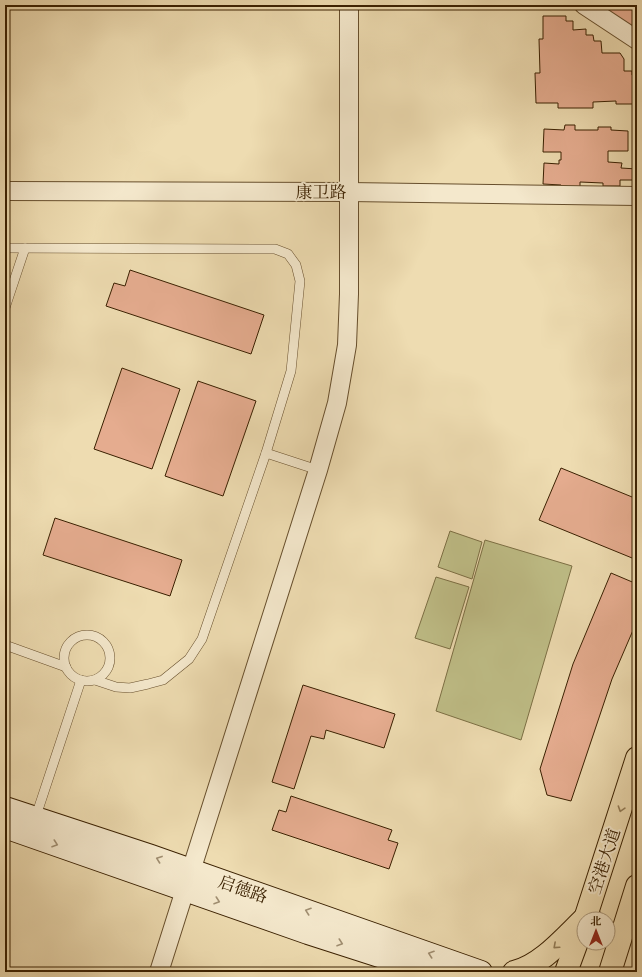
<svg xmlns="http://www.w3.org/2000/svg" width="642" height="977" viewBox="0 0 642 977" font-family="'IM FELL DW Pica','Noto Serif SC',serif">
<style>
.green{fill:#bfbe87;stroke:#7c6f44}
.building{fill:#e5ac8f;stroke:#3a2001}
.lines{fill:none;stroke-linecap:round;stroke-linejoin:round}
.lane-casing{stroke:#674f2d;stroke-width:10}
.street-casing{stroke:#674f2d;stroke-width:20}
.secondary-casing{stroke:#3a2001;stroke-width:24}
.primary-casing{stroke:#3a2001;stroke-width:24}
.lane{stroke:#f4e8cc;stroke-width:9}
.street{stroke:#f4e8cc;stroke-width:18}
.secondary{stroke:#f4e8cc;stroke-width:22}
.primary{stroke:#eedcb1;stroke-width:22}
.oneway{stroke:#947e59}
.oneway2{stroke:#a08e71}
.labels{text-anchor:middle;stroke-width:4;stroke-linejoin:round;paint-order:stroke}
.street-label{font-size:17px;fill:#3a2001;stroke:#f4e8cc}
</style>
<rect width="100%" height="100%" fill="#eedcb1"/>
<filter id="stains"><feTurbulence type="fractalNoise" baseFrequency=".005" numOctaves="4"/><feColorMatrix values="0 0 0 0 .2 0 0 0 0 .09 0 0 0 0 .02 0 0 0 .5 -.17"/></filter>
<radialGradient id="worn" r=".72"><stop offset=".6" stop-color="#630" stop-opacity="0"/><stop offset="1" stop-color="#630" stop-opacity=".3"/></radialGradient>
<g class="green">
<polygon points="450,531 482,542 472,579 438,567"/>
<polygon points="485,540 572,566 521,740 436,711"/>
<polygon points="436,577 469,587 450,649 415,638"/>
</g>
<g class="building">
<polygon points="598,5 637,5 637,31"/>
<polygon points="543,16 566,16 566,21 573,21 573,30 586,29 586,35 593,35 594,41 601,41 602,53 620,53 624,59 624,71 632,71 632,75 637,75 637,104 616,104 616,101 593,102 593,108 558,108 558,103 536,103 535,73 540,73 539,39 543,39"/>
<polygon points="565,125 575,125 575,130 598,130 598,127 611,127 611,130 628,131 628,151 608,151 608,162 622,163 621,168 637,169 637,180 620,180 620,186 603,186 603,183 580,182 580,189 561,188 561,185 543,184 544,163 559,164 559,160 561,160 561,152 543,152 544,129 564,130"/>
<polygon points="130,270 264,315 251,354 106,306 114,283 125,286"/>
<polygon points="122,368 180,389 152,469 94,449"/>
<polygon points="198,381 256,401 223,496 165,476"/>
<polygon points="561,468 637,499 637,560 539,520"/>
<polygon points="55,518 182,560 170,596 43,555"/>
<polygon points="611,573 637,584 637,621 612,679 571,801 547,795 540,769 573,664"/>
<polygon points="303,685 395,714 384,748 326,730 324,739 311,736 294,789 272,782"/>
<polygon points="291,796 392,830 388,840 398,843 389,869 272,830 279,810 286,812"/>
</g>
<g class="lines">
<g class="lane-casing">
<g id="lane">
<polyline points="5,248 275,249 288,254 296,265 300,281 291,371 266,453 202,639 189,659 163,680 148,684 130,688 116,687 95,680"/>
<polyline points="5,308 25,248"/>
<polyline points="266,453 318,470"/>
<circle cx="87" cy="658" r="23"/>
<polyline points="5,645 66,667"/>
<polyline points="35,819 81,680"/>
</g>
</g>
<g class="street-casing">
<g id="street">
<polyline points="584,5 637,40"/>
<polyline points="5,191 349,192 637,196"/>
<polyline points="159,972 318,470 337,403 347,345 349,294 349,5"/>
</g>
</g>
<g class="secondary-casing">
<g id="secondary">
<polyline points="5,808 151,856 481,972"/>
<polyline points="5,827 308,933 429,972"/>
</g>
</g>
<g class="primary-casing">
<g id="primary">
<polyline points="585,919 637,758"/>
<path d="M514,972C541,966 565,937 585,918L591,919"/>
<polyline points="566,972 584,923"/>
<polyline points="610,972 637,886"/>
</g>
</g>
<use href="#lane" class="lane"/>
<use href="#street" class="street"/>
<use href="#secondary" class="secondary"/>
<use href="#primary" class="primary"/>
</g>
<defs><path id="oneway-chevron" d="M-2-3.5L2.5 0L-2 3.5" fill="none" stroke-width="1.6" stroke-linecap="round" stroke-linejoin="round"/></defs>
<g class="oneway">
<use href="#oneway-chevron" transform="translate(621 809) rotate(108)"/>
<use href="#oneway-chevron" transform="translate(556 946) rotate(138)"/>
</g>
<g class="oneway2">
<use href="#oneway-chevron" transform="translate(55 844) rotate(19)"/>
<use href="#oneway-chevron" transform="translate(159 859) rotate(-160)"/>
<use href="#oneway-chevron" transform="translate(217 901) rotate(19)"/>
<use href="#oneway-chevron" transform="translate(308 911) rotate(-161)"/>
<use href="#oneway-chevron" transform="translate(340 943) rotate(19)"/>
<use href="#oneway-chevron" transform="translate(431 954) rotate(-161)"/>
</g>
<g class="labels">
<g class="street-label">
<text x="321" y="198">康卫路</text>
<text transform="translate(604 861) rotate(-72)" y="6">空港大道</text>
<text transform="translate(243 889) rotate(19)" y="6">启德路</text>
</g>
</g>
<rect width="642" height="977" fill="none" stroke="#eedcb1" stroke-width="20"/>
<rect x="6" y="6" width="630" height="965" fill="none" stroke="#3a2001" stroke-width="2"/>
<rect x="10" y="10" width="622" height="957" fill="none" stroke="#3a2001"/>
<g transform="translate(596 931)"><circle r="19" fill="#f4e8cc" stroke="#aa987b"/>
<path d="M0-3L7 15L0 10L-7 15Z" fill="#8f2418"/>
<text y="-6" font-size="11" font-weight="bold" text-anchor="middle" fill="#3a2001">北</text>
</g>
<rect width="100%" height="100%" filter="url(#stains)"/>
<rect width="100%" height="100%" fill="url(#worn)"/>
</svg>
